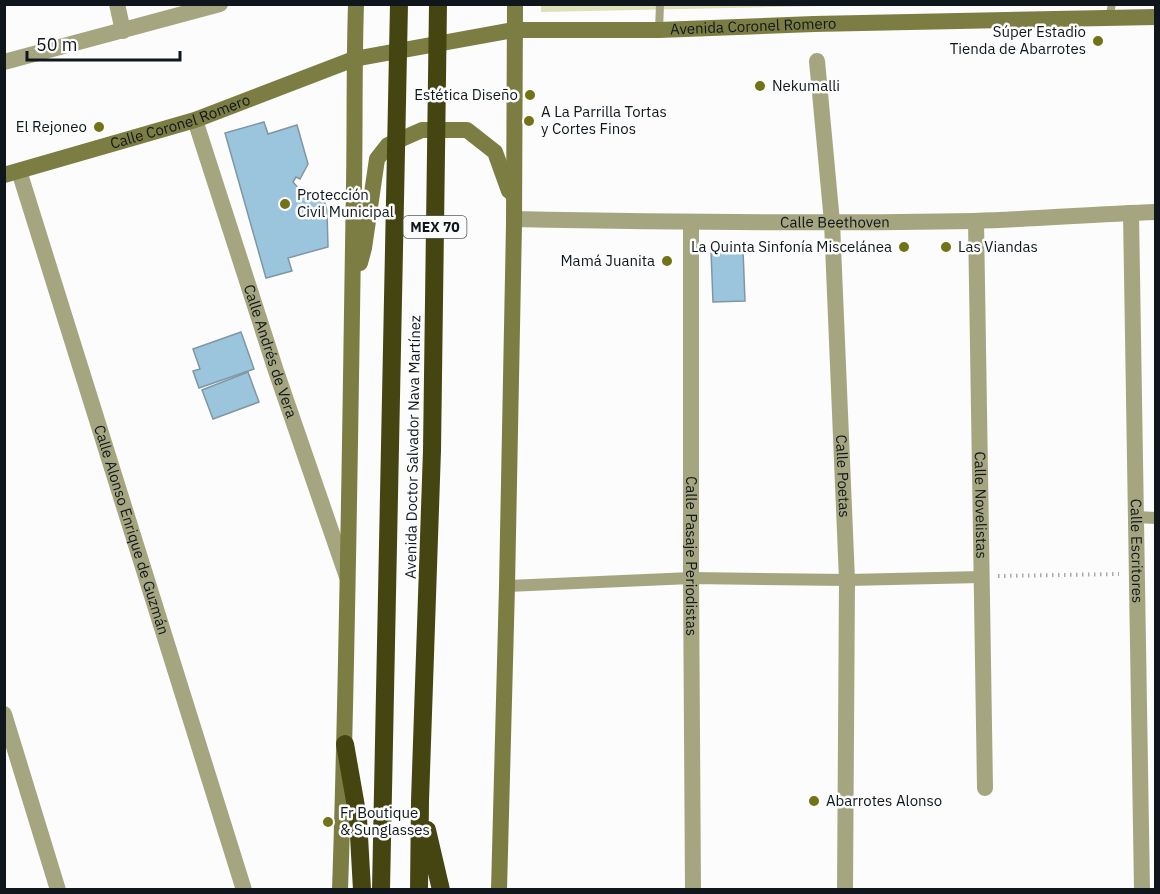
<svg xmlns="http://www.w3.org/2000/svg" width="1160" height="894" viewBox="0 0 1160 894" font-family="'IBM Plex Sans',sans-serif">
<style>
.green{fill:#dee0b8}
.building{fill:#9bc5dd;stroke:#7f96a3;stroke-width:1.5}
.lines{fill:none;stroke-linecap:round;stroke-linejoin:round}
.path{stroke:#a8abad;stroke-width:4;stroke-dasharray:1.5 4.5;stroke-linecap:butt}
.service{stroke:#a5a680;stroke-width:8}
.pedestrian{stroke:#a5a680;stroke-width:12}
.minor{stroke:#a5a680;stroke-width:16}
.secondary{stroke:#7c7d43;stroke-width:16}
.motorway{stroke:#454512;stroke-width:18}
.motorway-bridge{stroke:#454512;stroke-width:18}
.poi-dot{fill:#727217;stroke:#fcfcfc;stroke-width:2}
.labels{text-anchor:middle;stroke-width:5;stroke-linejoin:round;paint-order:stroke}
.shield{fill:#fcfcfc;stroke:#565c5f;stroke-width:1.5}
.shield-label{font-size:14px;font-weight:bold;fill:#0f171c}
.street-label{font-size:15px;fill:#0f171c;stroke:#fcfcfc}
.poi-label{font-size:15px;fill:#0f171c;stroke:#fcfcfc;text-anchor:start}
</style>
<rect width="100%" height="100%" fill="#fcfcfc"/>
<polygon class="green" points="541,4 871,5 541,12"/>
<g class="building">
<polygon points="264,122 268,134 297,125 308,164 300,179 296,177 293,182 299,189 304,188 315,198 322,194 327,210 328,247 288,258 292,271 266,278 225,133"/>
<polygon points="743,250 745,301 713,302 711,251"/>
<polygon points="241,332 254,369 199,388 193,371 200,369 193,349"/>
<polygon points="248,372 259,402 213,419 202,390"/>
</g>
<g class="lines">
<polyline class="path" points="998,576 1119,574"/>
<g class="service">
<polyline points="1109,18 1112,4"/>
<polyline points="659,30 660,4"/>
</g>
<g class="pedestrian">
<polyline points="1136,517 1156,518"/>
<polyline points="507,586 691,578 847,580 982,577"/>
</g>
<g class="minor">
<polyline points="117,4 123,31"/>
<path id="s1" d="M817,61L832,222L847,580L845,890"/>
<polyline points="4,62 220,4"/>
<path id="s2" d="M195,120L276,371L347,577"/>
<path id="s3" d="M19,171L244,890"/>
<path id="s4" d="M1131,213L1142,890"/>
<path id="s5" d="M514,219C667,222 820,224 974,221C1034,219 1095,214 1156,212"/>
<path id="s6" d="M976,221L985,788"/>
<path id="s7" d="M691,222V578L693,890"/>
<polyline points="4,714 58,890"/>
</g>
<g class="secondary">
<path id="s8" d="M4,175L195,120L354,59L514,30H659L814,24L1156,17"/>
<polyline points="360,263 364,248 377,159 388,145 422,130 467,130 495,152 509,191"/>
<path d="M340,890C348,655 350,421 354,186C355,126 354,65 356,4"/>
<polyline points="499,890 507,586 514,224 515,4"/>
</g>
<g class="motorway">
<polyline points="345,744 358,818 362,890"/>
<polyline points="427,830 441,890"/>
<polyline points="381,890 390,446"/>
<polyline points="419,890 420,801 432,450"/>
</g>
<g class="motorway-bridge">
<polyline points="390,446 399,4"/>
<polyline points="432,450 438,4"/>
</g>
</g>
<g class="poi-dot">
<circle cx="1098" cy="41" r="6"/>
<circle cx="760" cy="86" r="6"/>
<circle cx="530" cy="95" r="6"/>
<circle cx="529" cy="121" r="6"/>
<circle cx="99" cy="127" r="6"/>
<circle cx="285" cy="204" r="6"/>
<circle cx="904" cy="247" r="6"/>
<circle cx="946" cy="247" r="6"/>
<circle cx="667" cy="261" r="6"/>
<circle cx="814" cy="801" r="6"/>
<circle cx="328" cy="822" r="6"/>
</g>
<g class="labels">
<rect class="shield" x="403.5" y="216" width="63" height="22" rx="4.5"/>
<g class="shield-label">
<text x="435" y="232">MEX 70</text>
</g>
<g class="street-label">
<text dy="5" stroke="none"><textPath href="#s8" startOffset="771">Avenida Coronel Romero</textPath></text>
<text dy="5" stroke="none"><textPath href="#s8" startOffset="184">Calle Coronel Romero</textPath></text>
<text dy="5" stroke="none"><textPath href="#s5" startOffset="321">Calle Beethoven</textPath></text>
<text dy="5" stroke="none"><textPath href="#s2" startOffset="243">Calle Andrés de Vera</textPath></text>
<text transform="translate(413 447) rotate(-89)" y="5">Avenida Doctor Salvador Nava Martínez</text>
<text dy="5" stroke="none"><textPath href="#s1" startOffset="416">Calle Poetas</textPath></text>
<text dy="5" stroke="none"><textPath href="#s6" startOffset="284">Calle Novelistas</textPath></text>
<text dy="5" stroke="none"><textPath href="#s3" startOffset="376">Calle Alonso Enrique de Guzmán</textPath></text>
<text dy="5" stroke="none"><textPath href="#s4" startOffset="338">Calle Escritores</textPath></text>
<text dy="5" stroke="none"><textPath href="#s7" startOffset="334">Calle Pasaje Periodistas</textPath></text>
</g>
<g class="poi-label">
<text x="1086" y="37" text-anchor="end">Súper Estadio<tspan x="1086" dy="17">Tienda de Abarrotes</tspan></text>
<text x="772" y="91">Nekumalli</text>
<text x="518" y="100" text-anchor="end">Estética Diseño</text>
<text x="541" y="117">A La Parrilla Tortas<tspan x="541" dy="17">y Cortes Finos</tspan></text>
<text x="87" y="132" text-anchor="end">El Rejoneo</text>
<text x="297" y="200">Protección<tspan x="297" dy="17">Civil Municipal</tspan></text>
<text x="892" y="252" text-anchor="end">La Quinta Sinfonía Miscelánea</text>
<text x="958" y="252">Las Viandas</text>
<text x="655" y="266" text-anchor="end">Mamá Juanita</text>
<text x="826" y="806">Abarrotes Alonso</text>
<text x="340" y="818">Fr Boutique<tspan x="340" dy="17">&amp; Sunglasses</tspan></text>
</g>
</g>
<rect width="1160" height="894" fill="none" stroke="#0f171c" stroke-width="12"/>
<path d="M27 51v9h153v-9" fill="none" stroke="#0f171c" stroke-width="3"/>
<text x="36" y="51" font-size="18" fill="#0f171c" stroke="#fcfcfc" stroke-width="4.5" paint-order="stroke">50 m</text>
</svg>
